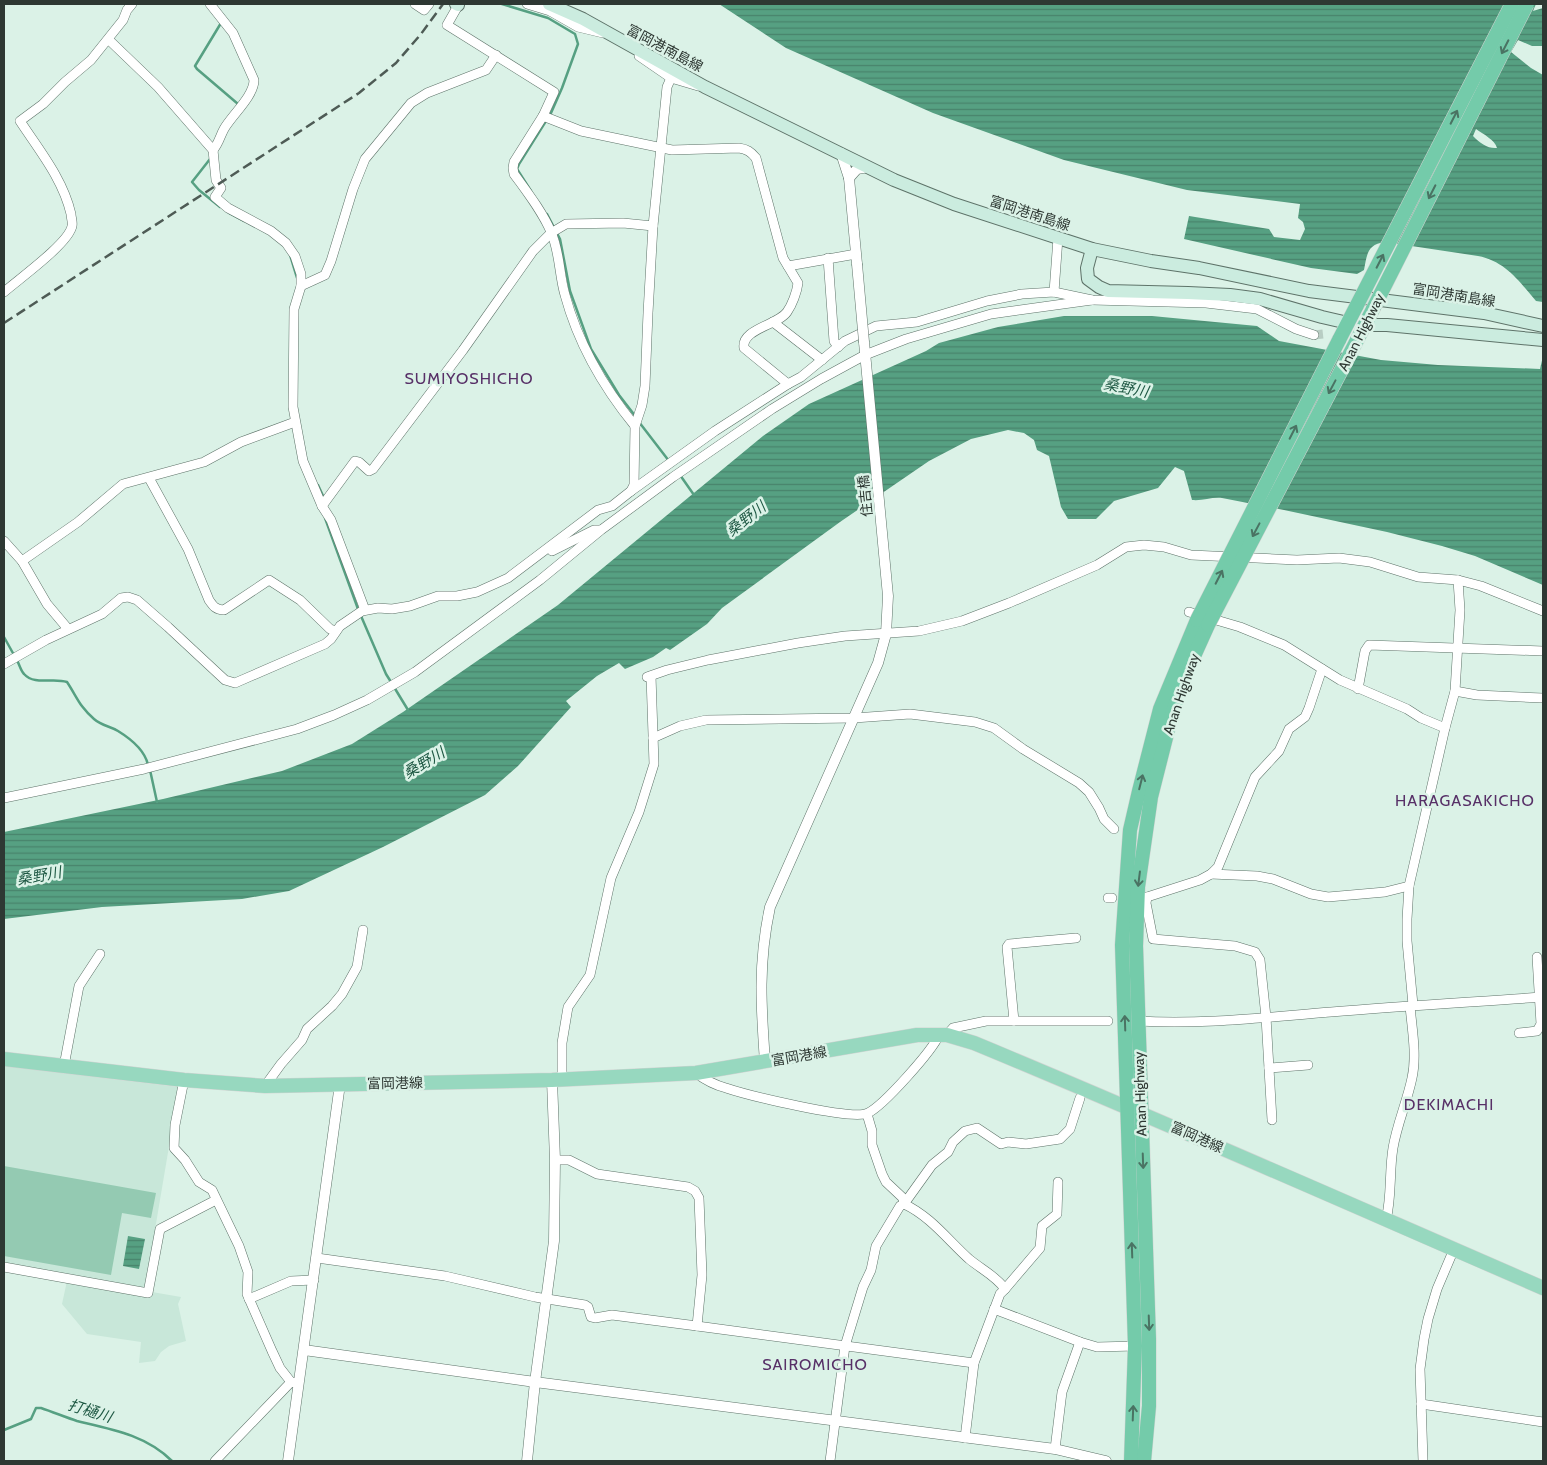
<svg xmlns="http://www.w3.org/2000/svg" width="1547" height="1465" viewBox="0 0 1547 1465" font-family="Cabin,'Noto Sans JP',sans-serif">
<style>
.built{fill:#c8e7d9}
.green{fill:#94cab2}
.water{fill:url(#water-rules);fill-rule:evenodd}
.lines{fill:none;stroke-linecap:round;stroke-linejoin:round}
.stream{stroke:#56a082;stroke-width:2.5}
.minor-tunnel{stroke:#b8cdc3;stroke-width:9;stroke-dasharray:9 4.5;stroke-linecap:butt}
.minor-casing{stroke:#5e7369;stroke-width:10}
.tertiary-casing{stroke:#5e7369;stroke-width:11}
.secondary-casing{stroke:#5e7369;stroke-width:14}
.primary-casing{stroke:#d1d3d2;stroke-width:15}
.trunk-casing{stroke:#d1d3d2;stroke-width:15}
.minor{stroke:#fff;stroke-width:9}
.tertiary{stroke:#fff;stroke-width:10}
.secondary{stroke:#cbecdf;stroke-width:12}
.primary{stroke:#97d8bf;stroke-width:14}
.trunk{stroke:#74cbaa;stroke-width:14}
.rail{stroke:#4e5b55;stroke-width:2.5;stroke-dasharray:10 5;stroke-linecap:butt}
.tertiary-bridge-casing{stroke:#5e7369;stroke-width:11;stroke-linecap:butt}
.trunk-bridge-casing{stroke:#d1d3d2;stroke-width:15;stroke-linecap:butt}
.tertiary-bridge{stroke:#fff;stroke-width:10}
.trunk-bridge{stroke:#74cbaa;stroke-width:14}
.oneway{stroke:#4a7363}
.labels{text-anchor:middle;stroke-width:5;stroke-linejoin:round;paint-order:stroke}
.street-label{font-size:14px;fill:#2e3833;stroke:#dbf2e7}
.water-label{font-size:15px;font-style:italic;fill:#1e5843;stroke:#dbf2e7}
.quarter-label{font-size:16px;letter-spacing:1px;fill:#573067;stroke:#dbf2e7}
</style>
<defs>
<pattern id="water-rules" width="6" height="5" patternUnits="userSpaceOnUse" patternTransform="scale(1.25)"><rect width="6" height="5" fill="#56a082"/><path d="M0 2.5h6" fill="none" stroke="#48836b"/></pattern>
</defs>
<rect width="100%" height="100%" fill="#dbf2e7"/>
<g class="built">
<polygon points="4,1066 179,1087 145,1289 4,1264"/>
<polygon points="67,1281 152,1292 181,1297 178,1304 186,1341 169,1346 161,1352 155,1361 139,1363 141,1342 87,1334 62,1304"/>
</g>
<polygon class="green" points="4,1166 156,1193 151,1218 122,1213 111,1275 4,1256"/>
<g class="water">
<path d="M719,4H1536L1533,11L1543,8V46H1532L1518,40L1511,52L1531,68L1543,75V302L1536,301C1519,281 1505,261 1478,256L1385,242C1367,244 1367,255 1364,270L1357,274L1311,268L1184,239L1189,216L1269,229L1274,237L1300,240L1305,229L1303,222L1298,218L1300,204L1187,190L1064,160L933,113L786,48ZM1476,129C1483,134 1495,140 1497,148C1488,149 1480,143 1473,136Z"/>
<path d="M1064,316H1152L1257,326L1279,341L1381,360L1438,365L1540,369L1543,356V585L1475,556L1442,546L1387,532L1284,510L1222,498C1211,497 1203,501 1192,500L1184,471L1175,467L1158,488L1114,501L1096,519H1068L1061,507L1049,456L1037,450L1034,440L1024,433L1008,430L971,439L929,461L840,522L722,608L707,624L670,650L666,648L653,657L625,669L619,663L597,676L566,701L571,707L518,766L485,795L383,847L289,891L242,899L102,907L4,919V832L163,799L282,771L352,744L403,712L558,605L763,436L809,404L926,351L939,343L998,327Z"/>
<polygon points="128,1236 145,1239 139,1269 123,1266"/>
</g>
<g class="lines">
<g class="stream">
<polyline points="502,4 548,18 575,34 578,44 562,88 551,113 519,164 517,169 531,191"/>
<polyline points="221,23 195,66 197,69 238,104"/>
<polyline points="210,159 192,182 199,190 220,207"/>
<polyline points="229,213 244,221"/>
<polyline points="547,214 560,239 570,291 591,349 619,395 636,417"/>
<polyline points="290,255 297,278"/>
<polyline points="639,422 669,461"/>
<polyline points="680,475 694,495"/>
<polyline points="318,485 324,498"/>
<polyline points="325,518 358,609 386,674 391,682"/>
<polyline points="4,637 14,655"/>
<path d="M17,660C19,664 21,671 24,674C35,686 53,677 67,682C77,697 79,706 94,719C102,726 110,726 118,731C131,739 145,751 148,765"/>
<polyline points="394,687 408,710"/>
<polyline points="150,770 157,802"/>
<path d="M4,1430L31,1419L36,1408H41C53,1412 65,1417 77,1421C111,1429 146,1435 172,1461"/>
</g>
<polyline class="minor-tunnel" points="1314,335 1323,334"/>
<g class="minor-casing">
<g id="minor">
<path d="M210,4L233,33L254,80C254,96 232,115 224,129C220,136 219,143 213,150"/>
<polyline points="415,4 424,10 429,4"/>
<polyline points="459,4 447,25 554,92 543,116"/>
<polyline points="527,4 550,11 578,27 603,33"/>
<polyline points="109,40 158,87 213,150 216,180 221,188 215,197 228,208 271,231 286,243 295,256 301,274 301,286 294,309 293,407 303,461 322,506 331,520 365,610"/>
<polyline points="639,56 671,78 698,86"/>
<polyline points="828,258 834,341 838,347"/>
<polyline points="788,266 856,254"/>
<polyline points="301,286 325,275 331,261 353,189 365,159 411,103 427,93 486,70 496,55"/>
<path d="M4,292C19,279 69,243 72,226C73,222 71,218 71,214C63,179 39,150 20,121L43,104L65,82L91,60L123,20L127,10L132,4"/>
<polyline points="1054,292 1058,238"/>
<polyline points="773,322 822,360"/>
<path d="M635,426C604,388 578,343 565,295C559,275 560,252 551,232C542,211 527,192 514,174L513,168L514,162L543,116L581,131L672,150L739,148C747,149 751,152 756,158L783,258L798,283C797,292 792,305 787,312C778,325 741,329 744,348L788,384"/>
<path d="M149,478L188,549L209,600C213,606 216,610 224,610L269,580L300,600L330,629L336,631"/>
<polyline points="631,491 715,431 788,384 801,377 845,341 876,326 917,322 987,301 1022,294 1054,292 1092,300 1206,303 1257,309 1296,329 1314,335"/>
<polyline points="322,506 355,461 359,462 369,471 373,469 463,350 533,251 551,233 566,224 623,223 653,226"/>
<polyline points="4,541 22,561 47,604 68,629"/>
<polyline points="552,551 594,530 599,530"/>
<polyline points="22,561 78,522 123,484 204,462 241,442 295,422"/>
<polyline points="1189,612 1240,627 1284,645 1340,680 1407,709 1421,718 1445,728"/>
<polyline points="4,664 46,640 102,614 121,598 128,597 137,600 168,627 225,680 235,683 325,644 331,639 340,626 362,611 378,608 392,609 410,606 438,596 457,596 477,592 508,578 598,510 612,506 631,491 634,485 635,426 642,405 645,386 648,313 653,226 667,87 671,78"/>
<polyline points="647,677 667,670 708,660 798,643 845,636 919,631 962,621 1009,603 1097,565 1126,547 1144,545 1164,547 1191,555 1297,560 1339,558 1370,562 1418,577 1458,580 1481,586 1543,611"/>
<polyline points="1358,689 1365,651 1369,645 1543,651"/>
<polyline points="1455,691 1477,695 1543,698"/>
<polyline points="653,738 680,726 706,720 854,718 910,714 975,722 994,728 1023,749 1079,783 1089,792 1099,808 1104,819 1114,829"/>
<polyline points="4,798 144,769 297,729 334,715 367,700 415,672 540,580 601,530 673,477 772,409 821,379 865,355 906,339 991,314 1092,300"/>
<polyline points="1211,874 1257,876 1273,879 1311,894 1328,897 1385,892 1409,886"/>
<polyline points="1147,897 1146,903 1153,939 1235,946 1255,952 1260,960 1266,1017 1272,1120"/>
<polyline points="1108,898 1112,898"/>
<polyline points="1144,898 1200,880 1211,874 1218,867 1255,777 1279,751 1289,729 1305,717 1309,708 1322,669"/>
<polyline points="1413,1005 1407,941 1407,919 1409,886 1445,728 1455,691 1460,610 1458,580"/>
<polyline points="1014,1021 1007,947 1009,944 1076,938"/>
<path d="M1138,1021C1202,1025 1267,1017 1331,1012C1402,1006 1473,1002 1543,997"/>
<polyline points="1519,1033 1537,1031 1541,1024 1537,957"/>
<polyline points="947,1035 953,1028 986,1021 1108,1021"/>
<polyline points="64,1066 79,986 100,954"/>
<polyline points="1269,1068 1308,1065"/>
<path d="M696,1073C705,1080 715,1085 726,1088C747,1095 852,1121 868,1113C884,1105 932,1051 939,1035"/>
<polyline points="184,1080 175,1125 174,1148 185,1160 199,1182 212,1190 239,1246 248,1272 247,1294 272,1351 280,1368 291,1382"/>
<polyline points="562,1080 562,1043 568,1007 590,975 611,878 639,812 654,764 651,676"/>
<polyline points="265,1086 281,1064 302,1040 307,1029 332,1006 342,994 357,967 363,930"/>
<path d="M867,1114L872,1131V1145L882,1174L886,1182L903,1198L904,1204C930,1216 948,1240 969,1259C981,1269 996,1276 1005,1289L1000,1294L974,1363L965,1438"/>
<path d="M1386,1220C1392,1196 1389,1172 1393,1148C1397,1124 1407,1102 1412,1078C1417,1055 1412,1029 1410,1006"/>
<polyline points="317,1258 445,1276 535,1297 585,1305 588,1307 591,1317 595,1318 612,1315 697,1326 702,1275 699,1198 695,1191 688,1187 597,1174 569,1160 555,1160"/>
<polyline points="4,1267 148,1293 160,1229 216,1200"/>
<polyline points="1005,1289 1040,1248 1042,1226 1057,1214 1058,1182"/>
<polyline points="249,1299 291,1281 314,1280"/>
<polyline points="994,1309 1080,1342 1097,1347 1135,1346"/>
<polyline points="697,1326 974,1363"/>
<polyline points="1421,1404 1543,1422"/>
<polyline points="1055,1449 1062,1392 1080,1342"/>
<polyline points="215,1461 291,1382 297,1383"/>
<polyline points="830,1461 845,1346 863,1287 871,1270 876,1246 900,1206 904,1204 932,1165 948,1152 953,1142 965,1131 977,1128 1001,1144 1008,1142 1026,1144 1060,1139 1070,1129 1080,1098"/>
<polyline points="1423,1461 1420,1369 1424,1339 1428,1319 1437,1289 1454,1249"/>
</g>
</g>
<g class="tertiary-casing">
<g id="tertiary">
<polyline points="841,153 849,178 857,169 868,167"/>
<polyline points="849,178 857,264"/>
<path d="M765,1062C761,1006 758,963 770,907L878,663L886,634L888,596L864,342"/>
<polyline points="304,1350 535,1382 1055,1449 1106,1461"/>
<polyline points="288,1461 340,1084"/>
<polyline points="527,1461 535,1382 554,1241 555,1160 552,1080"/>
</g>
</g>
<g class="secondary-casing">
<g id="secondary">
<polyline points="456,4 458,5"/>
<polyline points="549,4 583,19 705,87 894,180 954,204 1092,249 1151,261 1199,268 1309,291 1484,313 1543,326"/>
<polyline points="1092,249 1087,268 1088,279 1099,287 1108,291 1188,293 1230,295 1260,299 1322,317 1348,323"/>
<polyline points="1365,325 1387,325 1543,340"/>
</g>
</g>
<g class="primary-casing">
<path id="primary" d="M4,1059L184,1080L265,1086L552,1080L696,1073L917,1035H947L974,1043C1165,1122 1354,1206 1543,1288"/>
</g>
<g class="trunk-casing">
<g id="trunk">
<polyline points="1339,340 1357,305"/>
<polyline points="1355,344 1373,309"/>
<polyline points="1131,1461 1135,1346 1122,945 1130,830 1139,791 1160,709 1197,620"/>
<polyline points="1144,1461 1149,1406 1149,1339 1136,946 1138,887 1151,797 1172,714 1185,676 1208,625"/>
</g>
</g>
<use href="#minor" class="minor"/>
<use href="#tertiary" class="tertiary"/>
<use href="#secondary" class="secondary"/>
<use href="#primary" class="primary"/>
<use href="#trunk" class="trunk"/>
<polyline class="rail" points="4,323 359,93 396,63 421,34 443,4"/>
<g class="tertiary-bridge-casing">
<polyline id="tertiary-bridge" points="857,264 864,342"/>
</g>
<g class="trunk-bridge-casing">
<g id="trunk-bridge">
<polyline points="1357,305 1512,4"/>
<polyline points="1373,309 1527,4"/>
<polyline points="1197,620 1339,340"/>
<polyline points="1208,625 1355,344"/>
</g>
</g>
<use href="#tertiary-bridge" class="tertiary-bridge"/>
<use href="#trunk-bridge" class="trunk-bridge"/>
</g>
<defs><path id="oneway-shaft" d="M-6 0H5M1.5-3L5.5 0L1.5 3" fill="none" stroke-width="1.6" stroke-linecap="round" stroke-linejoin="round" transform="scale(1.25)"/></defs>
<g class="oneway">
<use href="#oneway-shaft" transform="translate(1505 47) rotate(117)"/>
<use href="#oneway-shaft" transform="translate(1454 117) rotate(-63)"/>
<use href="#oneway-shaft" transform="translate(1432 192) rotate(117)"/>
<use href="#oneway-shaft" transform="translate(1380 261) rotate(-63)"/>
<use href="#oneway-shaft" transform="translate(1332 387) rotate(118)"/>
<use href="#oneway-shaft" transform="translate(1293 432) rotate(-63)"/>
<use href="#oneway-shaft" transform="translate(1256 530) rotate(118)"/>
<use href="#oneway-shaft" transform="translate(1219 577) rotate(-63)"/>
<use href="#oneway-shaft" transform="translate(1141 782) rotate(-76)"/>
<use href="#oneway-shaft" transform="translate(1139 879) rotate(97)"/>
<use href="#oneway-shaft" transform="translate(1125 1023) rotate(-92)"/>
<use href="#oneway-shaft" transform="translate(1143 1161) rotate(88)"/>
<use href="#oneway-shaft" transform="translate(1132 1250) rotate(-92)"/>
<use href="#oneway-shaft" transform="translate(1149 1323) rotate(88)"/>
<use href="#oneway-shaft" transform="translate(1133 1413) rotate(-88)"/>
</g>
<g class="labels">
<g class="street-label">
<text transform="translate(665 48) rotate(28)" y="5">富岡港南島線</text>
<text transform="translate(1030 213) rotate(18)" y="5">富岡港南島線</text>
<text transform="translate(1454 295) rotate(9)" y="5">富岡港南島線</text>
<text transform="translate(1361 332) rotate(-63)" y="5">Anan Highway</text>
<text transform="translate(865 496) rotate(-96)" y="5">住吉橋</text>
<text transform="translate(1181 694) rotate(-71)" y="5">Anan Highway</text>
<text transform="translate(799 1056) rotate(-10)" y="5">富岡港線</text>
<text transform="translate(395 1083) rotate(-1)" y="5">富岡港線</text>
<text transform="translate(1140 1094) rotate(-92)" y="5">Anan Highway</text>
<text transform="translate(1197 1137) rotate(24)" y="5">富岡港線</text>
</g>
<g class="water-label">
<text transform="translate(1126 388) rotate(11)" y="5">桑野川</text>
<text transform="translate(746 519) rotate(-38)" y="5">桑野川</text>
<text transform="translate(424 763) rotate(-31)" y="5">桑野川</text>
<text transform="translate(39 876) rotate(-10)" y="5">桑野川</text>
<text transform="translate(90 1411) rotate(17)" y="5">打樋川</text>
</g>
<g class="quarter-label">
<text x="469" y="384">SUMIYOSHICHO</text>
<text x="1465" y="806">HARAGASAKICHO</text>
<text x="1449" y="1110">DEKIMACHI</text>
<text x="815" y="1370">SAIROMICHO</text>
</g>
</g>
<rect width="1547" height="1465" fill="none" stroke="#2e3833" stroke-width="10"/>
</svg>
